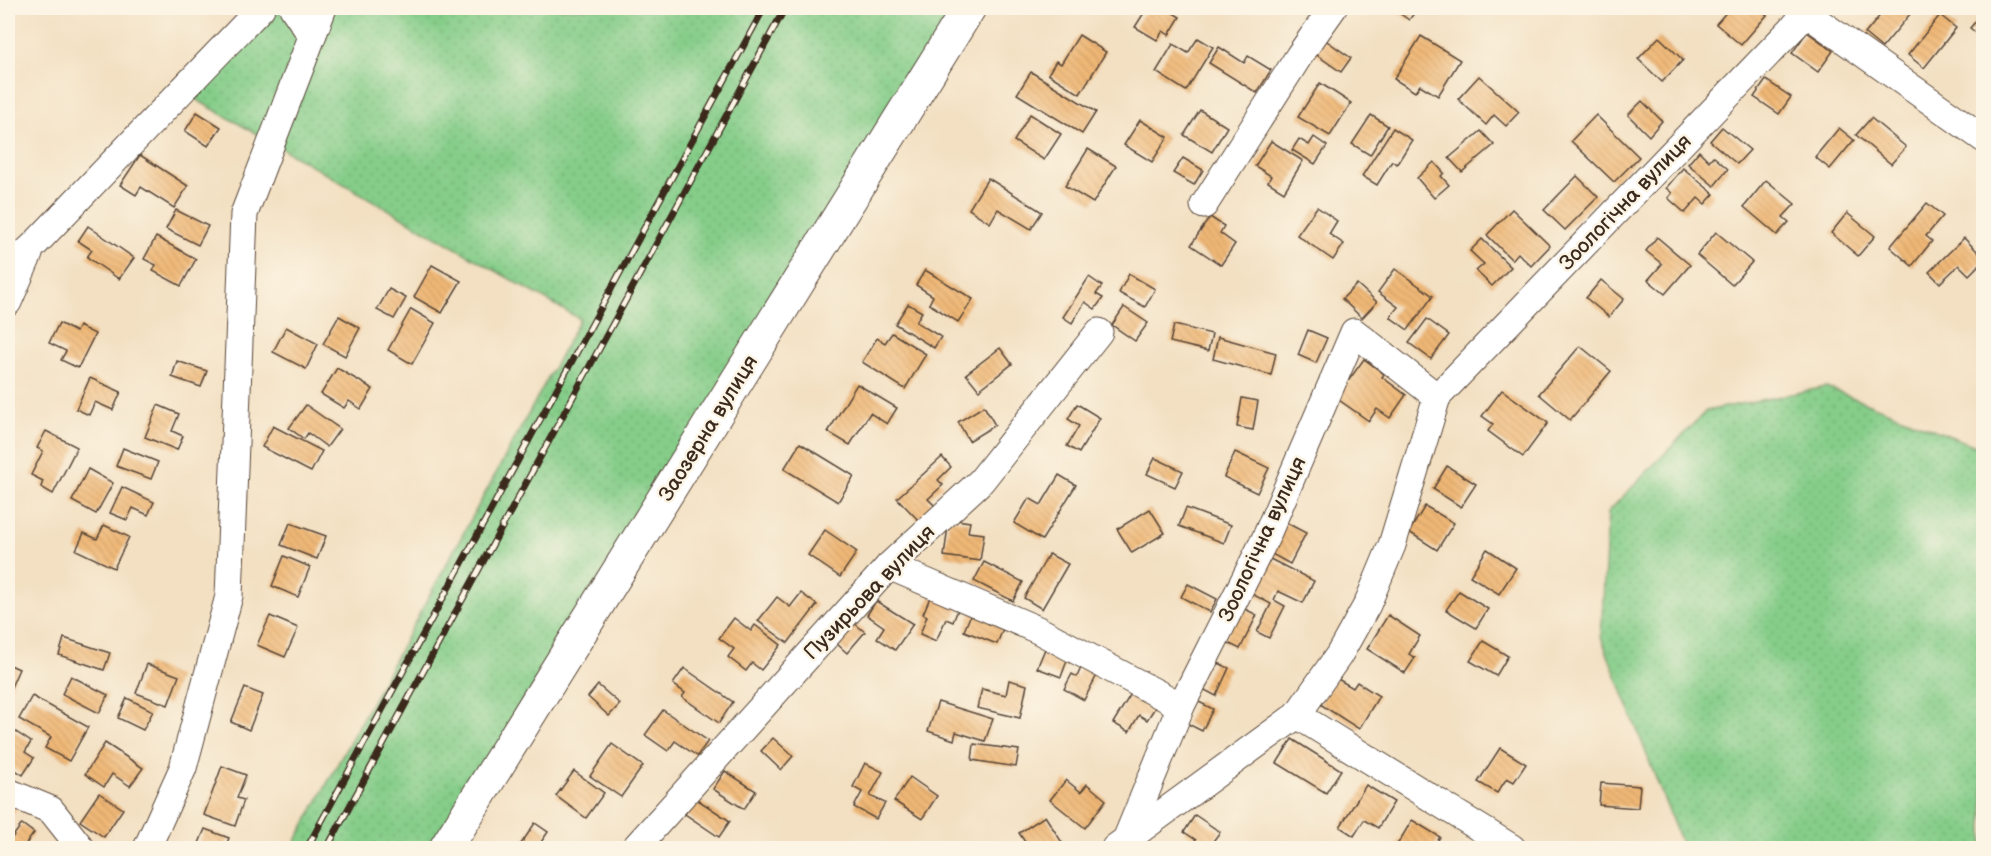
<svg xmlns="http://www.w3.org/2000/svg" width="1991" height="856" viewBox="0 0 1991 856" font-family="'Balsamiq Sans',sans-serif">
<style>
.grass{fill:url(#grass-dots);stroke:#607c54;stroke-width:1.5}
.building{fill:url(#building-back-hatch)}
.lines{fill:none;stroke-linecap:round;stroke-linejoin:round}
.minor-casing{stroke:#574537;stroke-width:29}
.tertiary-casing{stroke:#574537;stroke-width:35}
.minor{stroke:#fff;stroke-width:27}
.tertiary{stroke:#fff;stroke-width:33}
.rail-casing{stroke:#3b2a1e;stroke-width:7}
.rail{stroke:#fcf5e5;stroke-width:4.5;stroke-dasharray:14;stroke-linecap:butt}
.labels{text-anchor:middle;stroke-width:5;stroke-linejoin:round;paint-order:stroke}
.street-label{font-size:21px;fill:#3b2a1e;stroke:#fcf5e5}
</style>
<defs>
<pattern id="grass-dots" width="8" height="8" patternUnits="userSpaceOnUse" patternTransform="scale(1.5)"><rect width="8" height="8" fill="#85cd89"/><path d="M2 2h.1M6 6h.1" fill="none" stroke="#74b076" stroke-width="1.8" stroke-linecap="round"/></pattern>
<pattern id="building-back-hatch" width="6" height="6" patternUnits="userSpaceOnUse" patternTransform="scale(1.5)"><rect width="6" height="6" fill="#f0b876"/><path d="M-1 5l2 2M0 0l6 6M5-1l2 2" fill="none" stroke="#cf9e66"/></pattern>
</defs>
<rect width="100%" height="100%" fill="#fcf5e5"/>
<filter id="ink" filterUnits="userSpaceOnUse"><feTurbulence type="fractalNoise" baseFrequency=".0167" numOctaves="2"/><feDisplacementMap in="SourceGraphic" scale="12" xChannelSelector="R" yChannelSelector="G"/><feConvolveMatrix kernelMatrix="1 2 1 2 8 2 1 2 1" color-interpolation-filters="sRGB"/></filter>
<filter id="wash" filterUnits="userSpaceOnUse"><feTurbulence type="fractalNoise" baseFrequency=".008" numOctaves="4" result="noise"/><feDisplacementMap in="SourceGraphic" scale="24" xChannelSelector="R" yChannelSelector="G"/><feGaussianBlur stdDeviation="1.35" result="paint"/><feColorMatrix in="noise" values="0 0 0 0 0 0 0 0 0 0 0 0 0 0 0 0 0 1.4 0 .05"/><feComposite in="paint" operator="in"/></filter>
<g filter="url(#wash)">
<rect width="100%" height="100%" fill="#f3e0c2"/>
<g class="grass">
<polygon points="273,8 969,8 446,848 292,848 580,319 190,96"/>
<polygon points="1826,387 1983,449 1983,848 1683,848 1601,637 1608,512 1706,411"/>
</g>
<g id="blocks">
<g class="building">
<polygon points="1147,8 1165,8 1180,17 1169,35 1163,31 1157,40 1135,27"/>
<polygon points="1392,8 1418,8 1409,20"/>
<polygon points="1730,8 1758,8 1767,15 1741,45 1716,24"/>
<polygon points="1886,8 1904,8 1911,13 1882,48 1865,34"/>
<polygon points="1984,12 1984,39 1970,28"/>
<polygon points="1940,15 1956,28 1924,68 1908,55"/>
<polygon points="1807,32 1833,51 1818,72 1792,53"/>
<polygon points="1079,35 1106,52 1080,94 1048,74 1056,61 1061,64"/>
<polygon points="1421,36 1460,60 1438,96 1420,85 1415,92 1394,79"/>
<polygon points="1659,37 1683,60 1662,82 1638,59"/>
<polygon points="1198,38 1213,47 1186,91 1156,72 1173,44 1188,53"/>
<polygon points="1324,39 1351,58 1341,72 1314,53"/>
<polygon points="1219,47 1244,63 1248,56 1271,70 1257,93 1209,63"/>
<polygon points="1031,72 1096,112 1082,134 1017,94"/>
<polygon points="1479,76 1519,112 1506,126 1494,115 1486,125 1458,99"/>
<polygon points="1766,80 1791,97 1779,114 1754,97"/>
<polygon points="1320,83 1351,103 1330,136 1298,117"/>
<polygon points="1642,101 1662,121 1649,136 1628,115"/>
<polygon points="1200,110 1227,127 1212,152 1184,135"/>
<polygon points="197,112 221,127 208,146 185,131"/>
<polygon points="1030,114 1061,134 1044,160 1014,141"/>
<polygon points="1371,115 1388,126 1370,155 1352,144"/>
<polygon points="1596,115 1639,157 1614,182 1571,141"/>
<polygon points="1871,118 1906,147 1891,164 1856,135"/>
<polygon points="1140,120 1168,137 1152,162 1124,145"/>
<polygon points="1722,127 1750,150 1737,164 1710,141"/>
<polygon points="1393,128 1412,140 1397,164 1392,161 1377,185 1362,176"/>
<polygon points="1839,128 1854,140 1830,169 1815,157"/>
<polygon points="1481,131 1494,145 1462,172 1449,158"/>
<polygon points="1314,137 1327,146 1315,164 1292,150 1299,139 1309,145"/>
<polygon points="1271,141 1303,161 1284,192 1268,182 1271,176 1255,166"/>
<polygon points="1088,149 1116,166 1093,203 1065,186"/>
<polygon points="1699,151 1709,161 1713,156 1728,169 1714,186 1688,164"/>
<polygon points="140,155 188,186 174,208 141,187 136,195 120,185"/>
<polygon points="1183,158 1203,170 1194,185 1173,173"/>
<polygon points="1434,162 1444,173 1441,176 1449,185 1434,198 1417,178"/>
<polygon points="1683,168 1714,194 1705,204 1698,198 1685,213 1668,198 1672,193 1666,188"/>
<polygon points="1577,176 1598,197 1565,230 1544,210"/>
<polygon points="988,178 1042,212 1031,229 998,209 990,223 969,209"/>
<polygon points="1766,180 1795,204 1783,217 1789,222 1777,235 1744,207"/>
<polygon points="1927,203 1943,216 1926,236 1932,241 1912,266 1890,247"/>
<polygon points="1317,207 1337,221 1329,234 1344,244 1333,260 1297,235"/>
<polygon points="1512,209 1550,246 1531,266 1518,253 1512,260 1487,235"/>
<polygon points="176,210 208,226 198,245 166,229"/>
<polygon points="1847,213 1875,236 1858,256 1831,233"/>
<polygon points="1210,217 1224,226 1220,233 1235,244 1221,265 1191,245"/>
<polygon points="88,226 134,258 119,279 87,257 92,250 78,241"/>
<polygon points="1716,232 1752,262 1732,285 1697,255"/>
<polygon points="156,237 196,259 181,286 153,271 156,265 144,259"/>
<polygon points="1657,237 1690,265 1665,294 1648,280 1662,264 1646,251"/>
<polygon points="1964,238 1984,258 1984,260 1969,275 1959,265 1940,283 1929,272"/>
<polygon points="1482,239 1511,267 1492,286 1476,271 1484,264 1470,251"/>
<polygon points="432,265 461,281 442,313 414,297"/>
<polygon points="1395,269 1433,296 1408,330 1390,317 1398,307 1378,292"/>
<polygon points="925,270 973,299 958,322 929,304 933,296 916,285"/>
<polygon points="1129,274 1155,289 1145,307 1119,293"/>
<polygon points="1089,277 1102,286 1096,294 1103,298 1095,309 1085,302 1072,323 1063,317"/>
<polygon points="1601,280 1624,299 1609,317 1586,298"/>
<polygon points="1357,284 1377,302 1362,318 1342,299"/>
<polygon points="389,289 406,298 394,319 377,310"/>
<polygon points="908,304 922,312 916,322 941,337 934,348 895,324"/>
<polygon points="1124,307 1148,323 1135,341 1112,325"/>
<polygon points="411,309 435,323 412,364 388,350"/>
<polygon points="339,316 360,328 345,356 323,344"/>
<polygon points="1427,319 1449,335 1431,359 1409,343"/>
<polygon points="59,323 76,332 79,326 95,334 78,368 61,360 66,351 49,343"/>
<polygon points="1174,325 1212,334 1208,351 1170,342"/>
<polygon points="286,327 318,344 306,369 273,352"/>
<polygon points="1308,330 1327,338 1316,363 1298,355"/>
<polygon points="892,333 926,354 905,389 862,362 877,338 885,343"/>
<polygon points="1218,337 1276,353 1271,375 1213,359"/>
<polygon points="1580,346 1611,371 1570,420 1539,394"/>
<polygon points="1000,348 1012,364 979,390 966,374"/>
<polygon points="1364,359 1384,374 1382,377 1406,395 1390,418 1377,409 1369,421 1336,398"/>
<polygon points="177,361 207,371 201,387 172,377"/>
<polygon points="337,368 373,389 361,409 349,401 344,408 321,394"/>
<polygon points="90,378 121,392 113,410 95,402 89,415 76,409"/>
<polygon points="857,384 897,408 887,424 870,413 850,445 828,432"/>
<polygon points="1502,390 1548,423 1523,457 1488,431 1493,424 1482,416"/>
<polygon points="1242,398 1258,401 1253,430 1237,427"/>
<polygon points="1077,404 1100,418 1079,453 1067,446 1079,426 1068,419"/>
<polygon points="158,405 179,414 172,431 183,436 177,450 145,437"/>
<polygon points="306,405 340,429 327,447 308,433 304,439 289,428"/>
<polygon points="984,406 995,425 969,441 958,422"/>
<polygon points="273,426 322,451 311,472 262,447"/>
<polygon points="46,431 77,447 53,494 41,487 43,481 31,475 43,451 37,448"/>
<polygon points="800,443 854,476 838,502 784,469"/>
<polygon points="123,448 158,462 151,479 116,466"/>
<polygon points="1235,452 1269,468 1257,493 1224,477"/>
<polygon points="942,457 951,467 938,480 943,485 928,499 936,507 920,522 897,498"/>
<polygon points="1155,458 1183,471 1175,487 1147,474"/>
<polygon points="1447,466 1476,484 1461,507 1433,489"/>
<polygon points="88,469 113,483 96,514 72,501"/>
<polygon points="1059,475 1076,485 1042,540 1014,523 1029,498 1041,505"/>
<polygon points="122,487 154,502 148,515 133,508 127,520 110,513"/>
<polygon points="1425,506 1454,523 1437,550 1409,532"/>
<polygon points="1186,508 1231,525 1224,543 1179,526"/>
<polygon points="1150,509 1165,533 1132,553 1117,529"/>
<polygon points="949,519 970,522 968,532 984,534 980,561 944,556"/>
<polygon points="1285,522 1306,533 1290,564 1270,553"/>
<polygon points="290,523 326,536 317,559 281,545"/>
<polygon points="104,525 129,537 114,568 76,550 84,533 97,539"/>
<polygon points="825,530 857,552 840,577 808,555"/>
<polygon points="1487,549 1516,568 1499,594 1470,576"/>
<polygon points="1049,554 1068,564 1042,609 1024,598"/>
<polygon points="284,556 310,567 298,597 272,586"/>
<polygon points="1270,559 1314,581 1303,603 1278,591 1274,600 1285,606 1269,638 1257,632 1271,604 1252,594"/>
<polygon points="984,562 1023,582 1013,601 974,581"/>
<polygon points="1188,584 1217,599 1210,612 1181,597"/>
<polygon points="1459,591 1488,609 1476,628 1446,610"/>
<polygon points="801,593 817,605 788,643 758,621 777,597 790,607"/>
<polygon points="931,595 959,607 953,622 946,619 936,641 920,634 927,616 923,614"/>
<polygon points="876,601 913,624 895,650 877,638 884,627 867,615"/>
<polygon points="1241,607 1257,615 1240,649 1224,641"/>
<polygon points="973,609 1006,621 997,644 964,631"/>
<polygon points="1388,615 1420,636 1409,654 1415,658 1405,673 1367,649"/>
<polygon points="270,616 298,628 285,657 257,645"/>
<polygon points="734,618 751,631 755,625 781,645 761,670 752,663 746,671 728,657 734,649 719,638"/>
<polygon points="853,622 865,632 847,653 836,643"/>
<polygon points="64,638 110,653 104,670 59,655"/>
<polygon points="1483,641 1508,656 1496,676 1470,661"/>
<polygon points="1045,649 1068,658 1061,677 1037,668"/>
<polygon points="1214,661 1229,668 1216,696 1201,688"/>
<polygon points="8,664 19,669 8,694"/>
<polygon points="147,664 179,676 168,705 136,693"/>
<polygon points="1082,665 1098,673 1084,700 1064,689 1072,674 1077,677"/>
<polygon points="684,668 733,702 719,723 682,697 685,693 673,684"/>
<polygon points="71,676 108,695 99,713 62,694"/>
<polygon points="1336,678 1353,688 1357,682 1379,696 1359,729 1320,704"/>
<polygon points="1009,680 1027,685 1020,718 977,708 982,689 1006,695"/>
<polygon points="598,685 620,704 609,716 588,697"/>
<polygon points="245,688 263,695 249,730 231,722"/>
<polygon points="1132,692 1156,706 1147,720 1139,715 1129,732 1113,723"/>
<polygon points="32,696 88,727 69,761 45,748 51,737 19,719"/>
<polygon points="127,698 153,711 143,730 118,718"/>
<polygon points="1197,701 1213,709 1202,731 1186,723"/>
<polygon points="938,702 993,719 985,741 956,732 954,740 928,731"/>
<polygon points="663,710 708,741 697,756 675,741 668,751 645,735"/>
<polygon points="13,730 31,742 25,752 34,758 23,775 8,765 8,739"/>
<polygon points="773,738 793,756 781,770 761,751"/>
<polygon points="1292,739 1341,770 1326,793 1277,763"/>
<polygon points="105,743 143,768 130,786 112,774 104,787 85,774"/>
<polygon points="612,744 643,766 621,797 590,776"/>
<polygon points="974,744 1019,750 1016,767 972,760"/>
<polygon points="1500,748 1526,764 1514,782 1507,778 1497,793 1478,782"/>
<polygon points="865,763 883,772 870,796 885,803 876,819 854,807 862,792 853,787"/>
<polygon points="222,766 246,775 237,798 244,800 235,826 204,815"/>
<polygon points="574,771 604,793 586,818 556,796"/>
<polygon points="725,771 756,791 744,809 713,789"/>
<polygon points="910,777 937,796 922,819 894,801"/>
<polygon points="1066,780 1081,792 1087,784 1106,800 1085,828 1050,800"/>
<polygon points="1601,783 1640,786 1638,808 1599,805"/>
<polygon points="1366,785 1394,802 1378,828 1364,820 1354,836 1340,827"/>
<polygon points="99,793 123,809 104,837 80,821"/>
<polygon points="695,798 730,821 719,837 685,814"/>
<polygon points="8,804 16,809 8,822"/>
<polygon points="1195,815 1220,832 1208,848 1190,848 1196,840 1184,832"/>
<polygon points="1045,816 1065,847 1062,848 1029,848 1019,833"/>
<polygon points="1412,820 1440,837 1433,848 1403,848 1397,845"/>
<polygon points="535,823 548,832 537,848 528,848 521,844"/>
<polygon points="22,824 34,833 23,848 8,848 8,843"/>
<polygon points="205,829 229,838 225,848 197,848"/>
</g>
</g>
</g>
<g filter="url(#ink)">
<use href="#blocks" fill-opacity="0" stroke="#574537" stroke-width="1.5"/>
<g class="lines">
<g class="minor-casing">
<g id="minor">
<polyline points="293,8 312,36"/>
<polyline points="1799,8 1984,139"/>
<polyline points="1204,205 1299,56 1333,8"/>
<polyline points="8,269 32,247 261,8"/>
<polyline points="8,302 29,254"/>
<polyline points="889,566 1038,630 1181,706"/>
<polyline points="1297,715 1512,848"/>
<polyline points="8,792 51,810 81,848"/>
<polyline points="1126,840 1181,706 1266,537 1354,332 1437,397"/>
<polyline points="147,848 183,768 229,596 244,214 323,8"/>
<polyline points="635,848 889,566 981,481 1099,332"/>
<polyline points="1115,848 1297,715 1339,655 1367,605 1392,545 1437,397 1812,8"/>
</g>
</g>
<g class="tertiary-casing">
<polyline id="tertiary" points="446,848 969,8"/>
</g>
<use href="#minor" class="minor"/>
<use href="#tertiary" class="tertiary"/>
<g class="rail-casing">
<g id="rail">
<polyline points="307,848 764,8"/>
<polyline points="327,848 785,8"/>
</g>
</g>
<use href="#rail" class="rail"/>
</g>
</g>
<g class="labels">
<g class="street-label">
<text transform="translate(1625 202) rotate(-46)" y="7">Зоологічна вулиця</text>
<text transform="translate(708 428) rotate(-58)" y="7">Заозерна вулиця</text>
<text transform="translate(1262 539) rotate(-65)" y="7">Зоологічна вулиця</text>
<text transform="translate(869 592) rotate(-46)" y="7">Пузирьова вулиця</text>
</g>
</g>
<rect width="1991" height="856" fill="none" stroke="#fcf5e5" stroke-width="30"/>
</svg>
